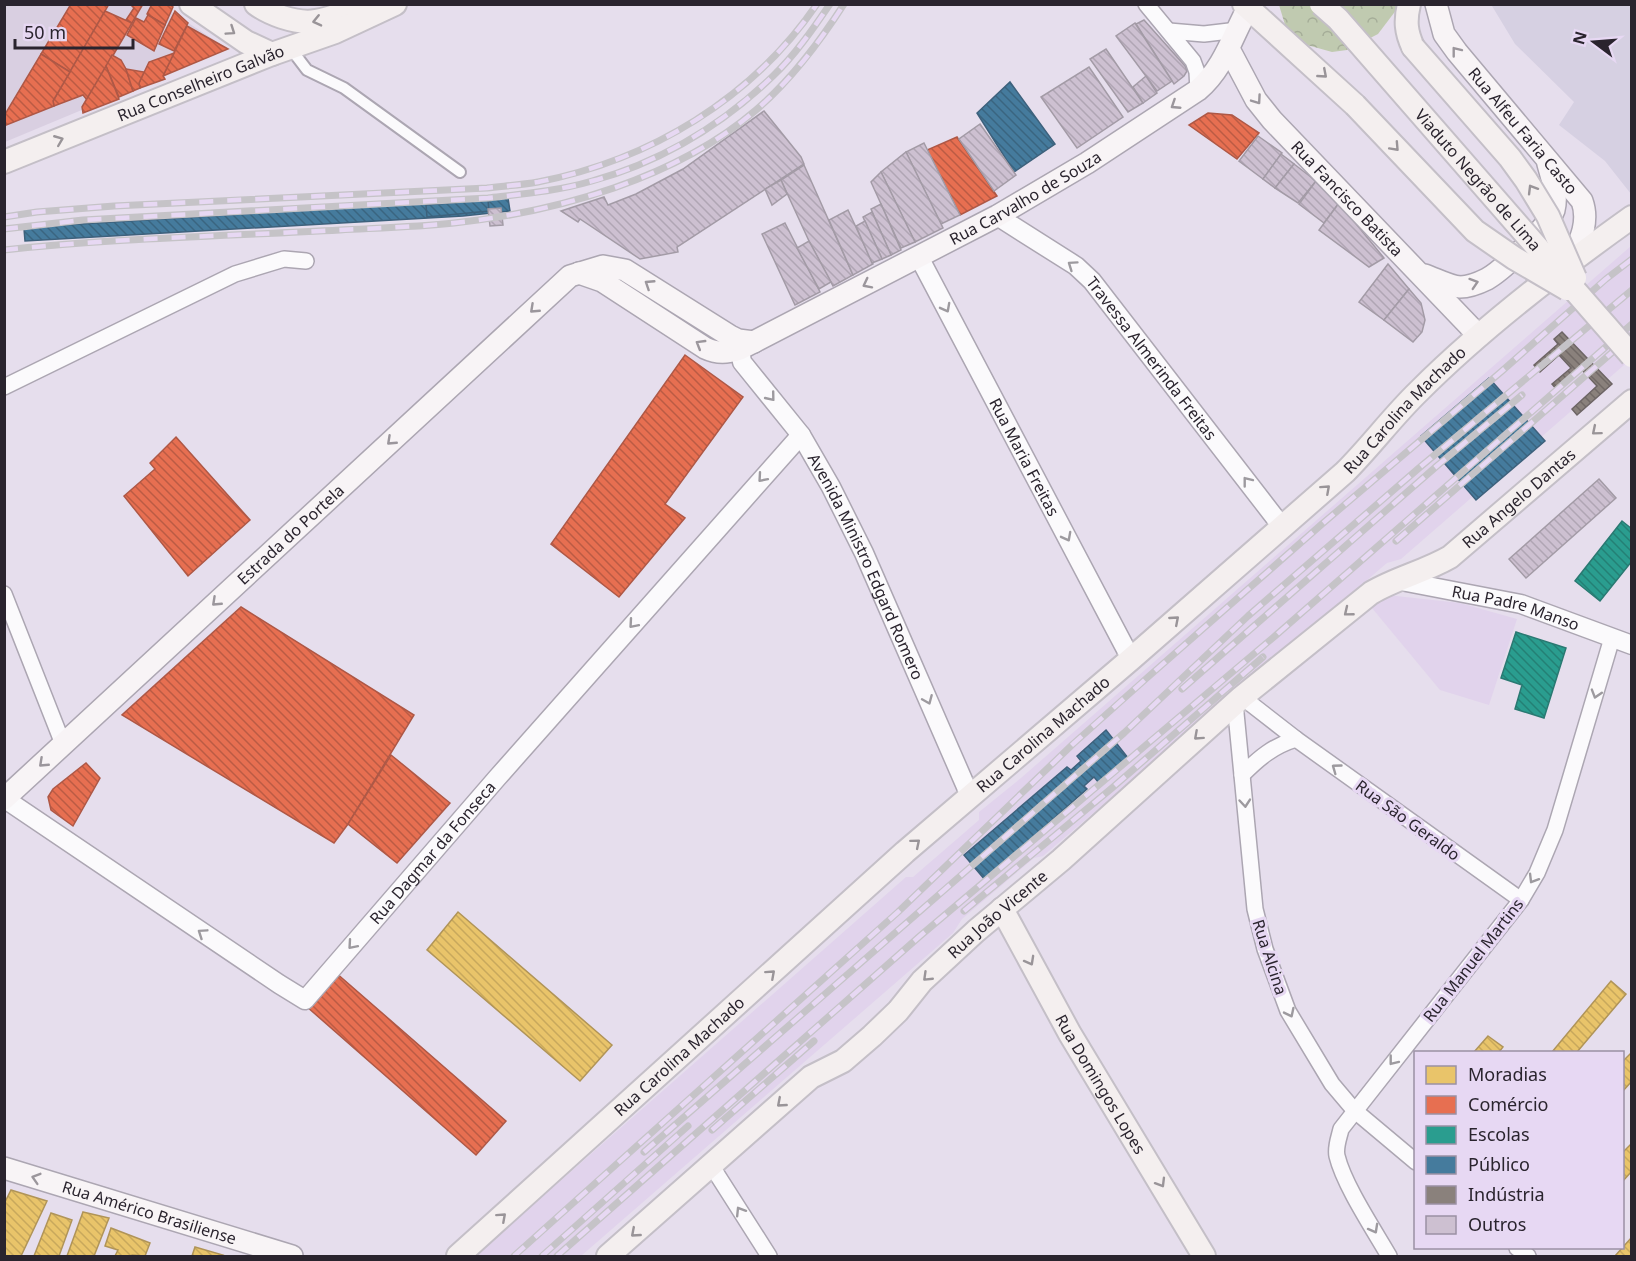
<svg xmlns="http://www.w3.org/2000/svg" width="1636" height="1261" viewBox="0 0 1636 1261" font-family="'Noto Sans',sans-serif">
<style>
.commercial{fill:#d9cfe1}
.built{fill:#e1d3ec}
.education{fill:#d6d0e2}
.park{fill:url(#park-crowns)}
.homes{fill:url(#homes-back-hatch);stroke:#b09458;stroke-width:1.5}
.shops{fill:url(#shops-back-hatch);stroke:#ae5846;stroke-width:1.5}
.schools{fill:url(#schools-back-hatch);stroke:#2a7972;stroke-width:1.5}
.public{fill:url(#public-back-hatch);stroke:#3d617c;stroke-width:1.5}
.industry{fill:url(#industry-back-hatch);stroke:#6d6565;stroke-width:1.5}
.building{fill:url(#building-back-hatch);stroke:#a39ba6;stroke-width:1.5}
.lines{fill:none;stroke-linecap:round;stroke-linejoin:round}
.pedestrian-casing{stroke:#aca6b2;stroke-width:14}
.minor-casing{stroke:#aca6b2;stroke-width:18}
.tertiary-casing{stroke:#aca6b2;stroke-width:21}
.secondary-casing{stroke:#aca6b2;stroke-width:24}
.primary-casing{stroke:#c4bfc7;stroke-width:26}
.pedestrian{stroke:#fbfafc;stroke-width:10}
.minor{stroke:#fbfafc;stroke-width:15}
.tertiary{stroke:#fbfafc;stroke-width:18}
.secondary{stroke:#f8f4f6;stroke-width:21}
.primary{stroke:#f4efef;stroke-width:22}
.rail-casing{stroke:#c5c3c7;stroke-width:7}
.rail{stroke:#e7d8f3;stroke-width:4.5;stroke-dasharray:14;stroke-linecap:butt}
.primary-bridge-casing{stroke:#c4bfc7;stroke-width:26;stroke-linecap:butt}
.primary-bridge{stroke:#f4efef;stroke-width:22}
.oneway{stroke:#999498}
.oneway2{stroke:#9b969c}
.oneway3{stroke:#9d9a9f}
.labels{text-anchor:middle;stroke-width:6;stroke-linejoin:round;paint-order:stroke}
.street-label{font-size:16px;fill:#2a242e;stroke:#e7d8f3}
</style>
<defs>
<pattern id="park-crowns" width="20" height="18" patternUnits="userSpaceOnUse" patternTransform="scale(1.5)"><rect width="20" height="18" fill="#c0cab0"/><path d="M2 6a3 3 0 1 1 6 0M12 15a3 3 0 1 1 6 0" fill="none" stroke="#a5ad98"/></pattern>
<pattern id="homes-back-hatch" width="6" height="6" patternUnits="userSpaceOnUse" patternTransform="scale(1.5)"><rect width="6" height="6" fill="#e9c46a"/><path d="M-1 5l2 2M0 0l6 6M5-1l2 2" fill="none" stroke="#c8a85c"/></pattern>
<pattern id="shops-back-hatch" width="6" height="6" patternUnits="userSpaceOnUse" patternTransform="scale(1.5)"><rect width="6" height="6" fill="#e76f51"/><path d="M-1 5l2 2M0 0l6 6M5-1l2 2" fill="none" stroke="#bb5b44"/></pattern>
<pattern id="schools-back-hatch" width="6" height="6" patternUnits="userSpaceOnUse" patternTransform="scale(1.5)"><rect width="6" height="6" fill="#2a9d8f"/><path d="M-1 5l2 2M0 0l6 6M5-1l2 2" fill="none" stroke="#248075"/></pattern>
<pattern id="public-back-hatch" width="6" height="6" patternUnits="userSpaceOnUse" patternTransform="scale(1.5)"><rect width="6" height="6" fill="#457b9d"/><path d="M-1 5l2 2M0 0l6 6M5-1l2 2" fill="none" stroke="#3a6580"/></pattern>
<pattern id="industry-back-hatch" width="6" height="6" patternUnits="userSpaceOnUse" patternTransform="scale(1.5)"><rect width="6" height="6" fill="#8a817c"/><path d="M-1 5l2 2M0 0l6 6M5-1l2 2" fill="none" stroke="#716966"/></pattern>
<pattern id="building-back-hatch" width="6" height="6" patternUnits="userSpaceOnUse" patternTransform="scale(1.5)"><rect width="6" height="6" fill="#cdc0d1"/><path d="M-1 5l2 2M0 0l6 6M5-1l2 2" fill="none" stroke="#b0a5b4"/></pattern>
</defs>
<rect width="100%" height="100%" fill="#e6deed"/>
<polygon class="commercial" points="5,5 161,5 228,49 5,142"/>
<g class="built">
<polygon points="1631,246 1631,359 1401,559 1387,563 1043,856 1034,858 962,919 953,933 581,1256 475,1256 906,877 913,877 979,820 979,812 1021,778"/>
<polygon points="1387,595 1460,603 1517,619 1489,705 1440,690 1372,608"/>
</g>
<polygon class="education" points="1494,4 1631,5 1631,194 1605,161 1559,125 1574,102 1515,44 1492,6"/>
<polygon class="park" points="1279,5 1400,5 1378,34 1347,50 1332,52 1307,45 1294,39 1286,28"/>
<g class="homes">
<polygon points="458,912 612,1045 580,1081 427,950"/>
<polygon points="1611,981 1626,994 1577,1052 1552,1052"/>
<polygon points="1488,1036 1503,1047 1499,1052 1474,1052"/>
<polygon points="1632,1052 1632,1081 1622,1092 1622,1062"/>
<polygon points="1632,1143 1632,1171 1622,1182 1622,1153"/>
<polygon points="11,1190 47,1201 21,1256 4,1256 4,1204"/>
<polygon points="83,1212 109,1218 94,1256 67,1256"/>
<polygon points="51,1213 72,1220 59,1256 34,1256"/>
<polygon points="111,1228 150,1243 145,1256 132,1255 131,1256 115,1256 118,1250 105,1246"/>
<polygon points="1632,1237 1632,1256 1615,1256"/>
<polygon points="195,1247 223,1255 222,1256 192,1256"/>
</g>
<g class="shops">
<polygon points="71,4 109,4 70,72 41,54"/>
<polygon points="133,4 143,4 132,23 126,20 134,8 132,6"/>
<polygon points="152,4 170,4 173,7 165,25 147,14"/>
<polygon points="105,11 132,23 87,100 83,95 54,106 53,101"/>
<polygon points="175,11 188,23 174,51 159,44"/>
<polygon points="148,15 165,25 154,51 127,35 136,18 144,22"/>
<polygon points="187,26 228,49 163,76 174,53"/>
<polygon points="174,53 163,76 165,79 140,88 139,83 149,62"/>
<polygon points="41,54 70,72 53,101 54,106 4,126 4,116"/>
<polygon points="112,55 121,60 126,69 133,91 119,97 106,66"/>
<polygon points="106,66 119,99 83,113 82,107"/>
<polygon points="126,69 144,72 139,83 140,88 133,91"/>
<polygon points="1208,113 1232,115 1259,133 1237,159 1189,125"/>
<polygon points="957,137 997,196 960,215 927,150"/>
<polygon points="685,355 743,397 665,504 685,518 619,597 551,544"/>
<polygon points="176,437 250,520 188,576 124,496 155,469 150,463"/>
<polygon points="241,607 414,715 348,824 334,843 122,715"/>
<polygon points="391,755 450,803 397,863 348,824"/>
<polygon points="86,763 100,778 73,826 51,810 48,797 53,789"/>
<polygon points="335,972 506,1121 476,1155 306,1006"/>
</g>
<g class="schools">
<polygon points="1622,521 1632,529 1632,561 1600,601 1575,581"/>
<polygon points="1516,632 1566,648 1544,718 1515,709 1522,685 1501,678"/>
</g>
<g class="public">
<polygon points="1010,82 1055,144 1014,172 977,113"/>
<polygon points="508,198 510,211 463,216 25,241 24,229 64,225"/>
<polygon points="488,200 489,211 427,217 426,205"/>
<polygon points="1489,378 1545,441 1476,500 1421,436"/>
<polygon points="1106,730 1128,758 1099,783 1094,777 1084,786 1087,789 985,880 964,855 1067,767 1071,770 1081,761 1077,756"/>
</g>
<polygon class="industry" points="1562,332 1612,384 1577,415 1572,409 1597,386 1582,370 1558,391 1552,384 1571,368 1559,355 1540,372 1534,365 1558,344 1554,339"/>
<g class="building">
<polygon points="1144,20 1185,66 1187,71 1184,76 1174,84 1136,24"/>
<polygon points="1135,23 1172,81 1157,91 1116,36"/>
<polygon points="1106,49 1143,103 1128,112 1090,59"/>
<polygon points="1089,67 1123,117 1077,148 1041,97"/>
<polygon points="1146,76 1157,93 1143,103 1133,87"/>
<polygon points="764,111 801,157 804,164 677,247 678,252 640,259 580,219 578,222 561,211 604,197 608,205 636,194 683,169"/>
<polygon points="980,124 1016,175 994,191 959,139"/>
<polygon points="1258,136 1282,153 1263,179 1239,161"/>
<polygon points="924,143 960,215 941,224 906,152"/>
<polygon points="906,152 943,228 915,242 881,172"/>
<polygon points="1281,154 1294,164 1275,188 1263,179"/>
<polygon points="1294,164 1316,181 1298,203 1275,188"/>
<polygon points="804,165 853,275 833,286 809,241 781,180"/>
<polygon points="881,172 915,242 901,248 871,182"/>
<polygon points="781,180 787,194 772,205 765,189"/>
<polygon points="1316,181 1339,203 1324,223 1299,204"/>
<polygon points="1339,203 1384,258 1369,267 1319,230"/>
<polygon points="881,204 901,250 891,255 871,209"/>
<polygon points="501,208 503,225 490,226 488,209"/>
<polygon points="848,210 873,264 853,275 829,220"/>
<polygon points="872,212 891,255 882,259 863,217"/>
<polygon points="865,221 882,259 872,263 856,226"/>
<polygon points="785,223 820,292 795,305 762,234"/>
<polygon points="809,241 831,282 819,289 797,248"/>
<polygon points="1388,264 1409,289 1384,320 1359,302"/>
<polygon points="1409,289 1421,303 1425,320 1422,332 1413,342 1384,320"/>
<polygon points="1599,479 1616,498 1526,578 1509,559"/>
</g>
<g class="lines">
<g class="pedestrian-casing">
<polyline id="pedestrian" points="291,49 307,70 344,88 460,172"/>
</g>
<g class="minor-casing">
<g id="minor">
<polyline points="1146,4 1193,61 1197,72 1198,90"/>
<polyline points="1169,31 1204,34 1238,30"/>
<polyline points="4,387 235,274 284,259 306,261"/>
<polyline points="4,594 63,744"/>
<polyline points="1242,697 1296,739 1521,900"/>
<polyline points="1235,703 1255,909 1265,949 1288,1011 1332,1084 1354,1110 1416,1162"/>
<path d="M1242,775C1259,758 1273,746 1296,739"/>
<polyline points="711,1165 769,1256"/>
<polyline points="1517,1248 1528,1256"/>
<path d="M1389,1256C1374,1230 1344,1185 1337,1156C1335,1147 1339,1138 1341,1129L1521,900L1537,873L1555,830L1612,638"/>
</g>
</g>
<g class="tertiary-casing">
<g id="tertiary">
<path id="s1" d="M997,216L1076,266L1092,281L1283,528"/>
<path id="s2" d="M919,257L1131,659"/>
<path id="s3" d="M740,349L742,362L801,435L831,487L864,553L970,796"/>
<path id="s4" d="M1396,580L1521,604L1632,645"/>
<path id="s5" d="M5,799L279,984L305,1000L497,778L801,435"/>
</g>
</g>
<g class="secondary-casing">
<g id="secondary">
<path id="s6" d="M1436,4L1444,34L1457,52L1582,201C1590,223 1579,243 1570,263"/>
<path id="s7" d="M1229,49L1256,100L1272,120L1479,336"/>
<path id="s8" d="M579,273L602,281L705,348C718,354 727,353 740,349L997,216L1087,163L1198,90C1225,67 1233,34 1250,4"/>
<path d="M1425,275C1436,279 1449,286 1460,287C1470,287 1479,283 1487,279C1503,270 1548,227 1554,210C1558,195 1552,179 1548,164"/>
<path id="s9" d="M4,799L570,276L603,266L625,270L730,336L738,340L754,342"/>
<path id="s10" d="M4,1168L292,1256"/>
</g>
</g>
<g class="primary-casing">
<g id="primary">
<polyline points="191,4 246,42 272,54"/>
<path d="M256,4C264,10 273,14 282,17C316,28 325,17 357,10"/>
<polyline points="1244,4 1355,105"/>
<path d="M1409,4C1405,21 1406,32 1413,47"/>
<path id="s11" d="M4,162L272,54L335,32L395,4"/>
<path id="s12" d="M1002,909L1070,1034L1204,1256"/>
<path id="s13" d="M458,1256L905,852L1131,659L1345,472C1371,446 1393,416 1419,391C1482,328 1559,269 1632,217"/>
<path id="s14" d="M608,1256L811,1077L843,1061L872,1036L898,1011L922,981L976,931L1061,860L1242,697L1371,593C1396,578 1424,572 1450,557L1632,401"/>
</g>
</g>
<use href="#pedestrian" class="pedestrian"/>
<use href="#minor" class="minor"/>
<use href="#tertiary" class="tertiary"/>
<use href="#secondary" class="secondary"/>
<use href="#primary" class="primary"/>
<g class="rail-casing">
<g id="rail">
<path d="M4,217L37,212L114,206L487,188C504,186 521,185 538,182C650,160 752,99 817,4"/>
<path d="M4,229L83,220L488,198C523,194 558,191 592,181C660,162 722,125 773,76C795,55 813,29 830,4"/>
<path d="M4,250C116,238 228,236 340,230C378,228 416,227 454,223C557,212 677,178 756,110C791,80 819,43 844,4"/>
<polyline points="1396,541 1632,335"/>
<polyline points="1182,689 1438,465 1522,395"/>
<polyline points="964,911 1112,788 1263,657"/>
<polyline points="712,1130 814,1041"/>
<polyline points="644,1152 1124,733 1248,616 1419,468 1632,290"/>
<polyline points="514,1256 898,912 1073,744 1148,677 1322,524 1502,371 1606,279 1632,259"/>
<polyline points="542,1256 688,1126"/>
<polyline points="557,1256 920,936 1275,636 1632,324"/>
</g>
</g>
<use href="#rail" class="rail"/>
<g class="primary-bridge-casing">
<g id="primary-bridge">
<path id="s15" d="M1321,4L1338,19L1632,356"/>
<polyline points="1413,47 1510,158 1526,180 1548,216 1575,278"/>
<polyline points="1355,105 1475,231 1514,258 1567,289"/>
</g>
</g>
<use href="#primary-bridge" class="primary-bridge"/>
</g>
<defs><path id="oneway-chevron" d="M-2-3.5L2.5 0L-2 3.5" fill="none" stroke-width="1.6" stroke-linecap="round" stroke-linejoin="round" transform="scale(1.5)"/></defs>
<g class="oneway">
<use href="#oneway-chevron" transform="translate(317 21) rotate(167)"/>
<use href="#oneway-chevron" transform="translate(231 31) rotate(34)"/>
<use href="#oneway-chevron" transform="translate(1323 74) rotate(41)"/>
<use href="#oneway-chevron" transform="translate(59 140) rotate(-22)"/>
<use href="#oneway-chevron" transform="translate(1395 147) rotate(47)"/>
<use href="#oneway-chevron" transform="translate(1532 189) rotate(-121)"/>
<use href="#oneway-chevron" transform="translate(1596 431) rotate(140)"/>
<use href="#oneway-chevron" transform="translate(1326 489) rotate(-42)"/>
<use href="#oneway-chevron" transform="translate(1348 612) rotate(141)"/>
<use href="#oneway-chevron" transform="translate(1175 620) rotate(-41)"/>
<use href="#oneway-chevron" transform="translate(1198 736) rotate(138)"/>
<use href="#oneway-chevron" transform="translate(916 843) rotate(-40)"/>
<use href="#oneway-chevron" transform="translate(1030 961) rotate(61)"/>
<use href="#oneway-chevron" transform="translate(771 974) rotate(-42)"/>
<use href="#oneway-chevron" transform="translate(927 977) rotate(136)"/>
<use href="#oneway-chevron" transform="translate(781 1103) rotate(139)"/>
<use href="#oneway-chevron" transform="translate(1161 1183) rotate(59)"/>
<use href="#oneway-chevron" transform="translate(502 1217) rotate(-42)"/>
<use href="#oneway-chevron" transform="translate(635 1233) rotate(139)"/>
</g>
<g class="oneway2">
<use href="#oneway-chevron" transform="translate(1456 51) rotate(-128)"/>
<use href="#oneway-chevron" transform="translate(1257 100) rotate(55)"/>
<use href="#oneway-chevron" transform="translate(1175 105) rotate(147)"/>
<use href="#oneway-chevron" transform="translate(1474 283) rotate(-18)"/>
<use href="#oneway-chevron" transform="translate(649 284) rotate(-147)"/>
<use href="#oneway-chevron" transform="translate(867 284) rotate(153)"/>
<use href="#oneway-chevron" transform="translate(534 309) rotate(137)"/>
<use href="#oneway-chevron" transform="translate(700 344) rotate(-149)"/>
<use href="#oneway-chevron" transform="translate(391 441) rotate(137)"/>
<use href="#oneway-chevron" transform="translate(216 602) rotate(137)"/>
<use href="#oneway-chevron" transform="translate(43 763) rotate(137)"/>
<use href="#oneway-chevron" transform="translate(36 1178) rotate(-163)"/>
</g>
<g class="oneway3">
<use href="#oneway-chevron" transform="translate(1072 265) rotate(-145)"/>
<use href="#oneway-chevron" transform="translate(946 308) rotate(62)"/>
<use href="#oneway-chevron" transform="translate(771 397) rotate(51)"/>
<use href="#oneway-chevron" transform="translate(762 478) rotate(131)"/>
<use href="#oneway-chevron" transform="translate(1247 481) rotate(-128)"/>
<use href="#oneway-chevron" transform="translate(1067 537) rotate(62)"/>
<use href="#oneway-chevron" transform="translate(633 624) rotate(131)"/>
<use href="#oneway-chevron" transform="translate(1596 694) rotate(107)"/>
<use href="#oneway-chevron" transform="translate(928 700) rotate(67)"/>
<use href="#oneway-chevron" transform="translate(1336 768) rotate(-144)"/>
<use href="#oneway-chevron" transform="translate(1245 803) rotate(85)"/>
<use href="#oneway-chevron" transform="translate(1533 879) rotate(121)"/>
<use href="#oneway-chevron" transform="translate(202 933) rotate(-146)"/>
<use href="#oneway-chevron" transform="translate(352 945) rotate(131)"/>
<use href="#oneway-chevron" transform="translate(1290 1013) rotate(64)"/>
<use href="#oneway-chevron" transform="translate(1393 1061) rotate(128)"/>
<use href="#oneway-chevron" transform="translate(740 1211) rotate(-122)"/>
<use href="#oneway-chevron" transform="translate(1374 1229) rotate(61)"/>
</g>
<g class="labels">
<g class="street-label">
<text dy="6" stroke="none"><textPath href="#s11" startOffset="212">Rua Conselheiro Galvão</textPath></text>
<text dy="6" stroke="none"><textPath href="#s6" startOffset="156">Rua Alfeu Faria Casto</textPath></text>
<text dy="6" stroke="none"><textPath href="#s15" startOffset="236">Viaduto Negrão de Lima</textPath></text>
<text dy="6" stroke="none"><textPath href="#s7" startOffset="192">Rua Fancisco Batista</textPath></text>
<text dy="6" stroke="none"><textPath href="#s8" startOffset="506">Rua Carvalho de Souza</textPath></text>
<text dy="6" stroke="none"><textPath href="#s1" startOffset="213">Travessa Almerinda Freitas</textPath></text>
<text dy="6" stroke="none"><textPath href="#s13" startOffset="1270">Rua Carolina Machado</textPath></text>
<text dy="6" stroke="none"><textPath href="#s2" startOffset="226">Rua Maria Freitas</textPath></text>
<text dy="6" stroke="none"><textPath href="#s14" startOffset="1190">Rua Angelo Dantas</textPath></text>
<text dy="6" stroke="none"><textPath href="#s9" startOffset="390">Estrada do Portela</textPath></text>
<text dy="6" stroke="none"><textPath href="#s3" startOffset="254">Avenida Ministro Edgard Romero</textPath></text>
<text dy="6" stroke="none"><textPath href="#s4" startOffset="123">Rua Padre Manso</textPath></text>
<text dy="6" stroke="none"><textPath href="#s13" startOffset="784">Rua Carolina Machado</textPath></text>
<text transform="translate(1408 820) rotate(36)" y="6">Rua São Geraldo</text>
<text dy="6" stroke="none"><textPath href="#s5" startOffset="556">Rua Dagmar da Fonseca</textPath></text>
<text dy="6" stroke="none"><textPath href="#s14" startOffset="520">Rua João Vicente</textPath></text>
<text transform="translate(1270 957) rotate(72)" y="6">Rua Alcina</text>
<text transform="translate(1473 960) rotate(-52)" y="6">Rua Manuel Martins</text>
<text dy="6" stroke="none"><textPath href="#s13" startOffset="298">Rua Carolina Machado</textPath></text>
<text dy="6" stroke="none"><textPath href="#s12" startOffset="201">Rua Domingos Lopes</textPath></text>
<text dy="6" stroke="none"><textPath href="#s10" startOffset="152">Rua Américo Brasiliense</textPath></text>
</g>
</g>
<rect width="1636" height="1261" fill="none" stroke="#2a242e" stroke-width="12"/>
<rect x="1414" y="1051" width="210" height="198" fill="#e7d8f3" stroke="#9b90a4" stroke-width="1.5"/>
<rect x="1426" y="1066" width="30" height="18" fill="#e9c46a" stroke="#9b90a4" stroke-width="1.5"/>
<text x="1468" y="1081" font-size="18" fill="#2a242e">Moradias</text>
<rect x="1426" y="1096" width="30" height="18" fill="#e76f51" stroke="#9b90a4" stroke-width="1.5"/>
<text x="1468" y="1111" font-size="18" fill="#2a242e">Comércio</text>
<rect x="1426" y="1126" width="30" height="18" fill="#2a9d8f" stroke="#9b90a4" stroke-width="1.5"/>
<text x="1468" y="1141" font-size="18" fill="#2a242e">Escolas</text>
<rect x="1426" y="1156" width="30" height="18" fill="#457b9d" stroke="#9b90a4" stroke-width="1.5"/>
<text x="1468" y="1171" font-size="18" fill="#2a242e">Público</text>
<rect x="1426" y="1186" width="30" height="18" fill="#8a817c" stroke="#9b90a4" stroke-width="1.5"/>
<text x="1468" y="1201" font-size="18" fill="#2a242e">Indústria</text>
<rect x="1426" y="1216" width="30" height="18" fill="#cdc0d1" stroke="#9b90a4" stroke-width="1.5"/>
<text x="1468" y="1231" font-size="18" fill="#2a242e">Outros</text>
<g transform="translate(1594 42) rotate(286)" stroke="#e7d8f3" stroke-width="4.5" paint-order="stroke">
<path d="M0-4.5L10 22L0 15L-10 22Z" fill="#2a242e"/>
<text y="-9" font-size="16" font-weight="bold" text-anchor="middle" fill="#2a242e">N</text>
</g>
<path d="M15 39v9h118v-9" fill="none" stroke="#2a242e" stroke-width="3"/>
<text x="24" y="39" font-size="18" fill="#2a242e" stroke="#e7d8f3" stroke-width="4.5" paint-order="stroke">50 m</text>
</svg>
